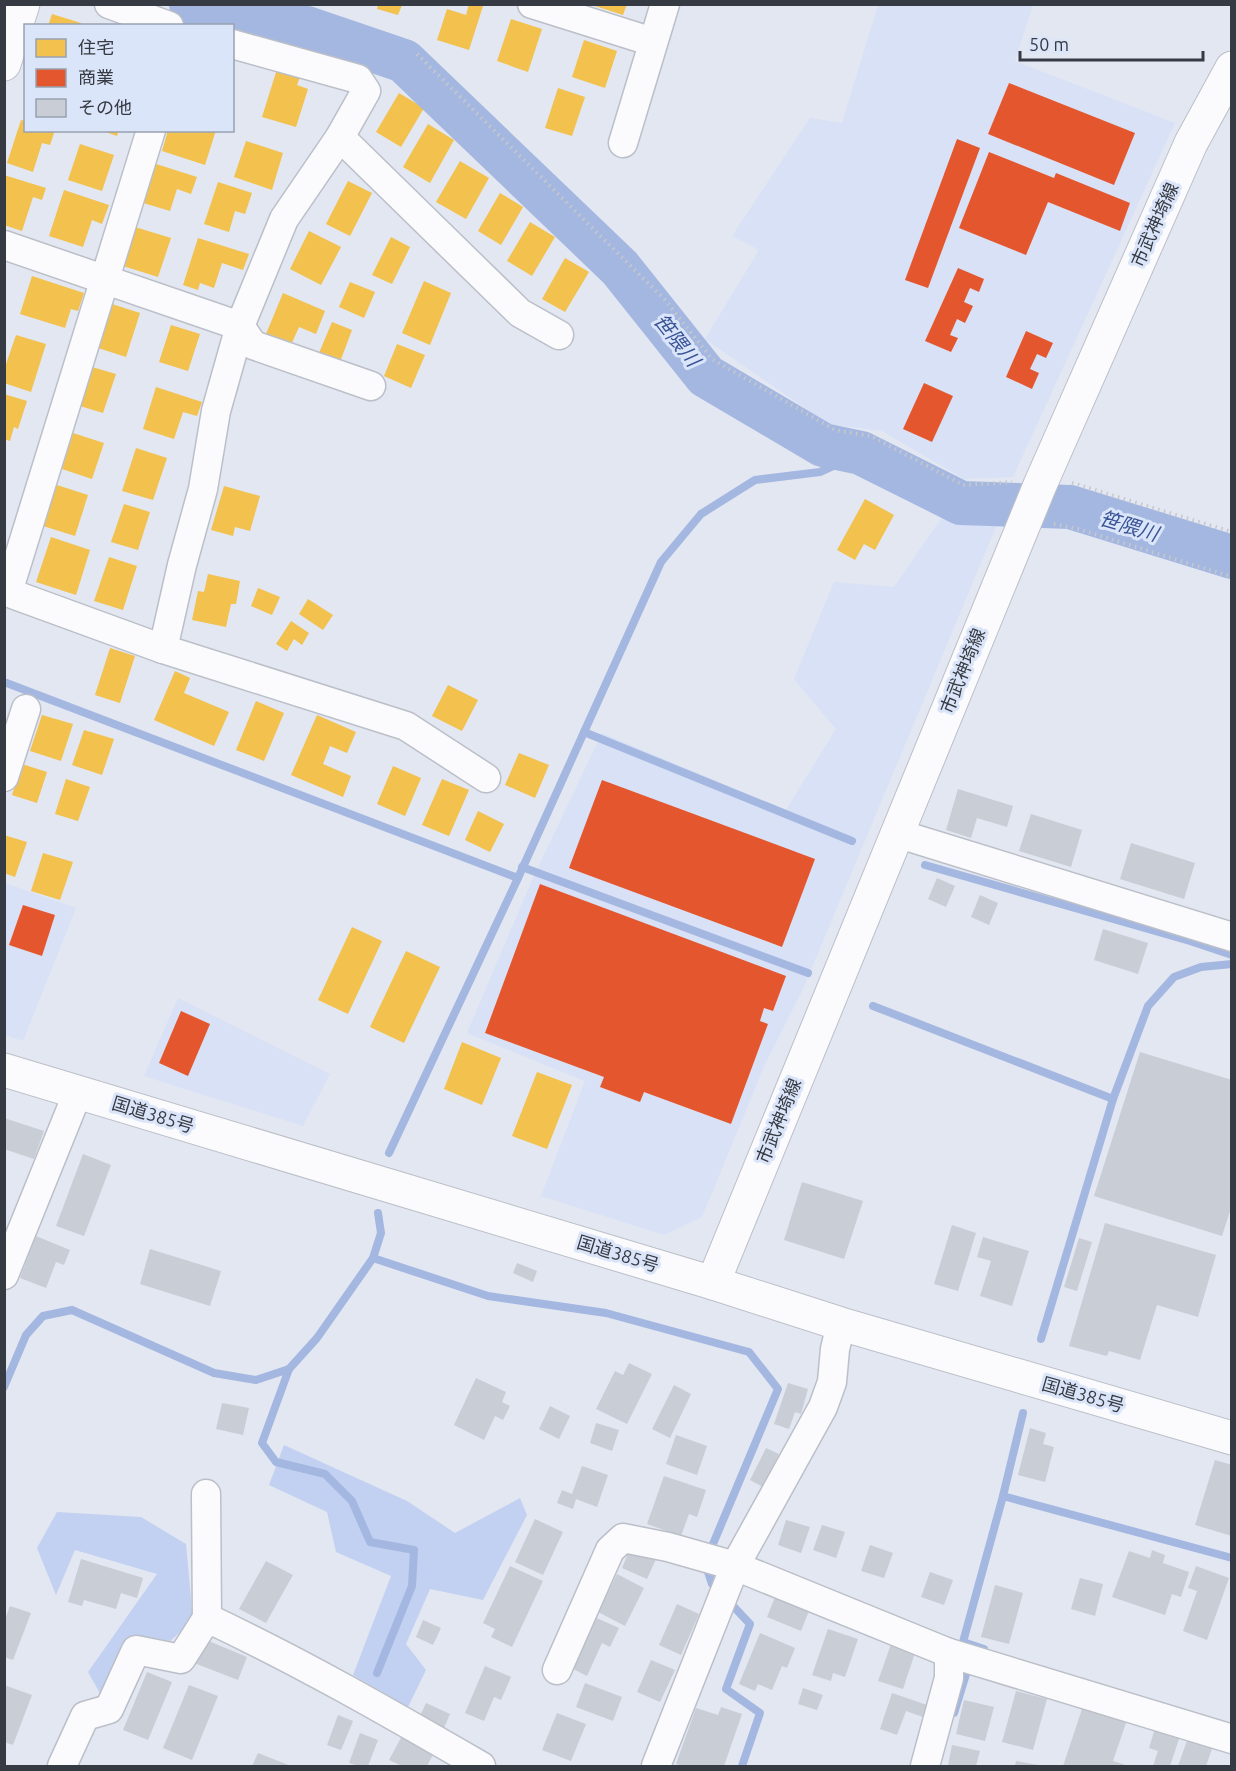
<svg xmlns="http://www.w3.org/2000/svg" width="1236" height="1771" viewBox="0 0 1236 1771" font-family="Ubuntu,'Noto Sans JP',sans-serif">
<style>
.built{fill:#d8e1f5}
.green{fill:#c2d1f1}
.water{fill:#a4b7e0}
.homes{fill:#f2c14e}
.shops{fill:#e4572e}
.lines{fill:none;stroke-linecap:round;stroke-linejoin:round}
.stream{stroke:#a4b7e0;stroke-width:8}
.river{stroke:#a4b7e0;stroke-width:44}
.building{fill:#c9cdd5}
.minor-casing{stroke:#bbbfc8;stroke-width:31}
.tertiary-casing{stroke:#bbbfc8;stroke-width:35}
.secondary-casing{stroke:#bbbfc8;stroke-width:35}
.trunk-casing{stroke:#bbbfc8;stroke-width:35}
.path{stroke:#c6c8cc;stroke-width:4;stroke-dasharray:1.5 4.5;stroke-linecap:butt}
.minor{stroke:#fbfbfd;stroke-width:28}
.tertiary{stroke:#fbfbfd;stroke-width:33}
.secondary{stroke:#fbfbfd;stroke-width:33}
.trunk{stroke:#fbfbfd;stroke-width:33}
.labels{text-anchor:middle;stroke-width:6;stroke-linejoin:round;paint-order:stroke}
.street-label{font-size:18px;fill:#363a42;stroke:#dbe5f9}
.water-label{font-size:20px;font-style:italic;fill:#385396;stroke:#dbe5f9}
</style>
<rect width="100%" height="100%" fill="#e2e7f2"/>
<g class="built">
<polygon points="878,5 1033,5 1015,61 1175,123 1013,477 964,479 882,431 828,424 705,339 759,250 732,236 810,118 842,123"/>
<polygon points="947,510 998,522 803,989 765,1064 702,1217 664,1235 541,1196 585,1081 467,1033 533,878 602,733 786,810 836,729 794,679 834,582 894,587"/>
<polygon points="5,883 76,908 23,1041 5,1035"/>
<polygon points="178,998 330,1074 303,1126 144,1076"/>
</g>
<g class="green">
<polygon points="284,1445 407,1501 455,1533 520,1498 527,1515 483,1600 430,1589 406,1644 426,1670 408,1707 353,1675 391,1576 336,1552 327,1512 269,1485"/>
<polygon points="57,1512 141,1517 186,1544 193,1621 170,1641 133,1635 101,1695 88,1672 157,1574 75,1550 56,1595 37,1548"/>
</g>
<polygon class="water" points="1140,514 1231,542 1231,569 1133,539"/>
<g class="homes">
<polygon points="469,4 483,6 469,50 437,40 447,9 466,15"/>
<polygon points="596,4 627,4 623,15 595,6"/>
<polygon points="378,5 402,5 398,15 377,9"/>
<polygon points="52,14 81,23 81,26 48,26"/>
<polygon points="511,19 542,29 528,72 497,61"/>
<polygon points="584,40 617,51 605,88 572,77"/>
<polygon points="277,69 300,77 297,85 308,89 296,127 262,117"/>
<polygon points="558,88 585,97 572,136 545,128"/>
<polygon points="399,93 424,108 401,147 376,132"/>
<polygon points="21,120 26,121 26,130 55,130 50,145 42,143 33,172 7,163"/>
<polygon points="428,124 454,140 430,183 403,167"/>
<polygon points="100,130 119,130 117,136"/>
<polygon points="168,130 216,130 205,165 162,151"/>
<polygon points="246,141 283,153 272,190 234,177"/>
<polygon points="80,144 114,155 102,191 68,180"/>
<polygon points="460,161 489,178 466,219 436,202"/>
<polygon points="153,163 197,177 191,194 177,189 170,211 140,202"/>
<polygon points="4,175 46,188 42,200 33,197 22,231 4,225"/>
<polygon points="348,181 372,193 350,236 326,224"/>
<polygon points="218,182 252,193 245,214 235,211 229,232 204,224"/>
<polygon points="64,190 109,205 102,224 92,220 83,247 49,236"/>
<polygon points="500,193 523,207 501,245 478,231"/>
<polygon points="530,222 555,237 532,276 507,261"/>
<polygon points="135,227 171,238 158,277 123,266"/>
<polygon points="309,231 341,247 321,285 290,269"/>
<polygon points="391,237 410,247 392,284 372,275"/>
<polygon points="198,238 249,254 243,270 222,263 214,288 200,283 198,290 183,285"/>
<polygon points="565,258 589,272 565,312 542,299"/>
<polygon points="32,276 84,293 78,311 71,309 65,328 20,314"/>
<polygon points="424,281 451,293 430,345 402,333"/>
<polygon points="350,282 375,292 364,318 339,307"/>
<polygon points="283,293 325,311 316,334 299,327 291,345 266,334"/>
<polygon points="112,304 140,313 126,357 98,348"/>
<polygon points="332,322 352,330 340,362 319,353"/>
<polygon points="171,325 200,334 188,371 159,362"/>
<polygon points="16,335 46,344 31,392 4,383 4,370"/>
<polygon points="397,344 425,355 411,388 384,376"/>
<polygon points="92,367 116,374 103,413 80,406"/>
<polygon points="156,387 202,402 197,416 183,412 174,439 143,429"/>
<polygon points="4,394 27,401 18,429 14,427 10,441 4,439"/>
<polygon points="73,433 104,443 92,479 62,469"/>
<polygon points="136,448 167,458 153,500 122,491"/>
<polygon points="54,484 88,495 75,536 40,525"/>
<polygon points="224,486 260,496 250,531 235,527 233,536 211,530"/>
<polygon points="865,499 894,515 875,550 864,544 855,560 837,550"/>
<polygon points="124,504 150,512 138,550 111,542"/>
<polygon points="51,537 90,550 76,595 36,582"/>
<polygon points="109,557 137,566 123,610 94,601"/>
<polygon points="208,574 240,581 236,604 231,604 226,627 192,620 198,591 204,592"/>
<polygon points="258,588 280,597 272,615 251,606"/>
<polygon points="308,599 333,615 323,630 299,614"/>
<polygon points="291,621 309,633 302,645 294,639 287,651 276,644"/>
<polygon points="110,648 135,656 120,703 95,695"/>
<polygon points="175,671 190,678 184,693 229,712 214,746 154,720"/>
<polygon points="448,685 478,700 462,731 432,716"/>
<polygon points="256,701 284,713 264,761 236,750"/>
<polygon points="42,715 73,724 61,761 30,751"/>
<polygon points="317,715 356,732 347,753 330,746 323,764 351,776 343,797 291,775"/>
<polygon points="84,730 114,739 102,775 72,765"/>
<polygon points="519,753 549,765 535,798 505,785"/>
<polygon points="22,764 47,772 37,803 12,795"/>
<polygon points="393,766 421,778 405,816 377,804"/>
<polygon points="66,779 90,787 78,821 55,814"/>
<polygon points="442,779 469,790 449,836 422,825"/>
<polygon points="478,811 504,824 490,852 465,840"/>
<polygon points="4,835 27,842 15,877 4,873"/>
<polygon points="43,853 73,862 60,900 31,891"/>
<polygon points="352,927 382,941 348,1014 318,1000"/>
<polygon points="406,951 440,967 404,1043 370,1027"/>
<polygon points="462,1042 501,1058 482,1105 444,1089"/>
<polygon points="537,1072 572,1085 547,1149 512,1136"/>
</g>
<g class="shops">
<polygon points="1009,83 1135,133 1114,185 988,134"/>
<polygon points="957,139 980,148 928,288 905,280"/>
<polygon points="989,152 1054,178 1056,173 1130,203 1120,231 1048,202 1026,255 959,228"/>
<polygon points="958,268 984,279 979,292 970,288 964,302 973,306 965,323 957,319 950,335 958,338 951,352 925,341"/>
<polygon points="1026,331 1053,343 1046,358 1037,354 1030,369 1039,373 1032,389 1006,377"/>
<polygon points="924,383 953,396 932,442 903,429"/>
<polygon points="602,780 815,859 782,947 569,868"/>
<polygon points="540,884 786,976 773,1011 764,1008 760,1021 768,1024 731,1124 644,1092 640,1102 600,1087 604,1077 485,1033"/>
<polygon points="23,905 55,915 42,956 9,945"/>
<polygon points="181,1011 210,1024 188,1076 159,1063"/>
</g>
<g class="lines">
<g class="stream">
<polyline points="4,682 518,878"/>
<polyline points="584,732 852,841"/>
<polyline points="925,865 1190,941 1232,955"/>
<polyline points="522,867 808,973"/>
<polyline points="873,1006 1113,1099"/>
<polyline points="389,1153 518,878 661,562 701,514 755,480 820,472 861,453"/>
<polyline points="373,1258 488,1296 606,1313 749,1352 778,1389 713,1544"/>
<polyline points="1041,1339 1113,1099 1148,1006 1174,977 1201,967 1232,964"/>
<polyline points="289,1369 262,1443 276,1462 325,1474 352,1501 370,1542 414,1550 412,1586 377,1673"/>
<polyline points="4,1387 26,1335 43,1316 72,1310 214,1373 256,1380 289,1369 317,1338 373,1258 381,1233 378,1213"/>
<polyline points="1003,1496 1023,1413"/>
<polyline points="706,1566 712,1584"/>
<polyline points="734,1607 750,1624 726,1689 760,1713 742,1766"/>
<polyline points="984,1649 963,1642 1003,1496 1232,1558"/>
<polyline points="954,1713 967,1671"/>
</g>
<polyline class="river" points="191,4 307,28 404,61 620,268 706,376 823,445 861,453 961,503 1070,507 1232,557"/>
</g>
<g class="building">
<polygon points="958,789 1013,806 1007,827 977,818 971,838 946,830"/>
<polygon points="1031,814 1082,830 1071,867 1019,851"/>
<polygon points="1131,843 1195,863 1184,899 1120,879"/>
<polygon points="937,878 955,886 946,907 928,899"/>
<polygon points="980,895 998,903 989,925 971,917"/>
<polygon points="1103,929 1148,943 1138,974 1094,960"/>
<polygon points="1140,1052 1232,1080 1232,1205 1222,1236 1094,1196"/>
<polygon points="4,1118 44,1131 34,1159 4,1149"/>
<polygon points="83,1154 111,1165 84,1236 56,1226"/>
<polygon points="802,1182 863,1201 844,1259 784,1240"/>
<polygon points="1105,1223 1216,1255 1198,1317 1157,1305 1140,1360 1109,1351 1107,1356 1069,1346"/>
<polygon points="952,1225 976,1233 958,1291 934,1284"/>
<polygon points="36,1236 70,1250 64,1265 56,1262 46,1288 20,1278"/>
<polygon points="983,1237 1029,1251 1012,1306 980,1296 991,1261 977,1257"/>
<polygon points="1079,1238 1092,1242 1077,1291 1064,1287"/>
<polygon points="150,1249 221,1271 210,1306 140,1284"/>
<polygon points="517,1263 537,1271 533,1282 513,1273"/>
<polygon points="629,1363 652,1374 627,1424 596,1409 615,1371 623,1375"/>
<polygon points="476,1378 506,1392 502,1402 510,1406 503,1420 495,1416 484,1440 454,1425"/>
<polygon points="788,1383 808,1389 801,1414 795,1412 789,1429 774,1424"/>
<polygon points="674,1385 691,1394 670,1438 652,1429"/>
<polygon points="222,1403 249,1408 243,1435 216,1429"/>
<polygon points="550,1406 570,1416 559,1439 539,1429"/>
<polygon points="596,1423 619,1430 612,1451 590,1443"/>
<polygon points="1030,1428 1046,1433 1043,1444 1054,1447 1045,1482 1018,1475"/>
<polygon points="676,1435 707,1446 697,1475 666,1464"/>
<polygon points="766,1448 779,1454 763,1487 750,1480"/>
<polygon points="1215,1460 1232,1465 1232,1536 1195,1525"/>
<polygon points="582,1466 608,1475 597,1507 576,1499 573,1509 557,1503 562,1490 572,1494"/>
<polygon points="664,1476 706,1490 697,1517 689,1514 681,1536 647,1524"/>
<polygon points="535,1519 563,1532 543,1575 515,1562"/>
<polygon points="786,1520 810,1527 801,1553 778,1545"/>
<polygon points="822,1525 845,1532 836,1558 813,1550"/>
<polygon points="870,1545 893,1553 884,1578 861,1571"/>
<polygon points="630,1549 656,1559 647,1579 622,1568"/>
<polygon points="1152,1550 1165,1555 1163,1563 1189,1572 1181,1597 1172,1594 1165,1615 1112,1597 1129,1551 1150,1558"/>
<polygon points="81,1559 143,1578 137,1598 121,1593 116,1609 84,1600 82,1606 68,1602"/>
<polygon points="266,1561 293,1575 266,1623 239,1609"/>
<polygon points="510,1566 543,1581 512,1647 491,1637 495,1629 483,1623"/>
<polygon points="1196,1566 1229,1578 1207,1640 1183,1631 1197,1591 1188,1588"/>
<polygon points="930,1572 953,1580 944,1605 921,1597"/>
<polygon points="617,1574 644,1588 625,1626 598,1612"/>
<polygon points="1080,1578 1103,1584 1095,1616 1071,1609"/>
<polygon points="995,1585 1023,1593 1009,1644 981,1637"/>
<polygon points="777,1592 811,1606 801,1631 767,1617"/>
<polygon points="677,1604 699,1614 681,1655 659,1645"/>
<polygon points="10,1606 31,1613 13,1660 4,1657 4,1622"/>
<polygon points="592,1616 619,1628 610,1647 602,1643 587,1676 569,1667"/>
<polygon points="423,1620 441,1628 433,1645 416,1637"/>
<polygon points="828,1629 858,1639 845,1677 833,1673 831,1681 812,1675"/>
<polygon points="760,1633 795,1648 787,1668 782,1666 772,1690 758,1684 755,1691 739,1684"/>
<polygon points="204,1639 247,1657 238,1680 194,1663"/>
<polygon points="891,1644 915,1653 903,1689 878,1681"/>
<polygon points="651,1660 675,1670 660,1702 637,1692"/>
<polygon points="485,1666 511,1677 501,1700 494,1697 484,1721 465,1713"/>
<polygon points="147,1672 172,1682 148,1740 123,1730"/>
<polygon points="585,1683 622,1697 613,1721 576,1707"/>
<polygon points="4,1685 32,1695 13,1745 4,1742"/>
<polygon points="189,1685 218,1696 192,1760 163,1748"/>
<polygon points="803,1688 823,1695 817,1710 798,1704"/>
<polygon points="1016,1691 1047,1699 1033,1750 1002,1742"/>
<polygon points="892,1693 927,1705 923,1717 906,1711 897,1735 880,1729"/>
<polygon points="964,1700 994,1707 985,1741 956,1734"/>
<polygon points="426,1703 450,1714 444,1728 419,1718"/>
<polygon points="1083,1706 1127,1720 1113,1761 1129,1766 1063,1766"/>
<polygon points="721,1707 742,1714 724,1766 683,1766 676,1764 696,1708 718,1715"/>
<polygon points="557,1713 586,1724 571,1761 542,1750"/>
<polygon points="338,1715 353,1721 341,1750 327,1745"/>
<polygon points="1156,1725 1181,1733 1170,1766 1153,1766 1158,1751 1149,1748"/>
<polygon points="360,1733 378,1740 368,1766 358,1766 349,1763"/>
<polygon points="403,1734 435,1751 427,1766 402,1766 389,1760"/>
<polygon points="1188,1738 1213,1746 1206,1766 1178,1766"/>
<polygon points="952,1745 980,1751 976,1766 948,1766"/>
<polygon points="258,1753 291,1766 252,1766"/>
<polygon points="1016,1761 1038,1765 1038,1766 1015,1766"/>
</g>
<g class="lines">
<g class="minor-casing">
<g id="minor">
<polyline points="109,4 169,26"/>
<polyline points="532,4 653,42"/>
<polyline points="340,137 520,313 559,335"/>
<polyline points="623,143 665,4"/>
<polyline points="4,245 240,326 253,345 371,386"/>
<polyline points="4,591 163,649 182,565 203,489 216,411 240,326 284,219 340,137 366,91 358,79 232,44"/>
<polyline points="8,592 151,130"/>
<polyline points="163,649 406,726 486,778"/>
<polyline points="4,777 26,709"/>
<polyline points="896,833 1232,937"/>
<polyline points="4,1275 78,1092"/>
<path d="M206,1494L207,1618C301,1662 391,1714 481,1766"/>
<polyline points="557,1670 610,1550 623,1538 668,1547 735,1566 949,1653 1232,1739"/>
<polyline points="62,1766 85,1716 109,1709 136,1650 181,1659 207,1618"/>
<polyline points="656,1766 735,1566 823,1407 832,1382 835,1349 841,1324"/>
<polyline points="925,1766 949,1678 949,1653"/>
</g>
</g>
<g class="tertiary-casing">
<polyline id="tertiary" points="4,64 23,4"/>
</g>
<g class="secondary-casing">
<polyline id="secondary" points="713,1283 1040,485 1191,143 1232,68"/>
</g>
<g class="trunk-casing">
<polyline id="trunk" points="4,1070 713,1283 841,1324 1232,1438"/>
</g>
<g class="path">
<polyline points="417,54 665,300 712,359 835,430 871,436 963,485 1012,482"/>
<polyline points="1072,483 1232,532"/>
<polyline points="1054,524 1078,529 1232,577"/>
</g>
<use href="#minor" class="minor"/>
<use href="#tertiary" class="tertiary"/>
<use href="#secondary" class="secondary"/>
<use href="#trunk" class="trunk"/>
</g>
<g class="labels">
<g class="street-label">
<text transform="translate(1155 225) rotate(-66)" y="6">市武神埼線</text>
<text transform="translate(963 671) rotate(-68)" y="6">市武神埼線</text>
<text transform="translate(153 1115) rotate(17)" y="6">国道385号</text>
<text transform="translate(779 1121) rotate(-68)" y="6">市武神埼線</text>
<text transform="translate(618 1254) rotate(17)" y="6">国道385号</text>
<text transform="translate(1083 1395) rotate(16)" y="6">国道385号</text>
</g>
<g class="water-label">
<text transform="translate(677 340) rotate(52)" y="7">笹隈川</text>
<text transform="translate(1129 526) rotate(17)" y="7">笹隈川</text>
</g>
</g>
<rect width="1236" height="1771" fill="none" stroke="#363a42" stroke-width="12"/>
<rect x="24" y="24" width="210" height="108" fill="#dbe5f9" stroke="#99a1b0" stroke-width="1.5"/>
<rect x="36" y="39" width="30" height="18" fill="#f2c14e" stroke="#99a1b0" stroke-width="1.5"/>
<text x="78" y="54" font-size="18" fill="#363a42">住宅</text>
<rect x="36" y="69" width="30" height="18" fill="#e4572e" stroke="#99a1b0" stroke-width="1.5"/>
<text x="78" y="84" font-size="18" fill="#363a42">商業</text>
<rect x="36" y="99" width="30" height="18" fill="#c9cdd5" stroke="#99a1b0" stroke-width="1.5"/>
<text x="78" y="114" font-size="18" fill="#363a42">その他</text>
<path d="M1020 51v9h183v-9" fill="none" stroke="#363a42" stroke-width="3"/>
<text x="1029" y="51" font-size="18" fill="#363a42" stroke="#dbe5f9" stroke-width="4.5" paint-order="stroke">50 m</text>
</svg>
